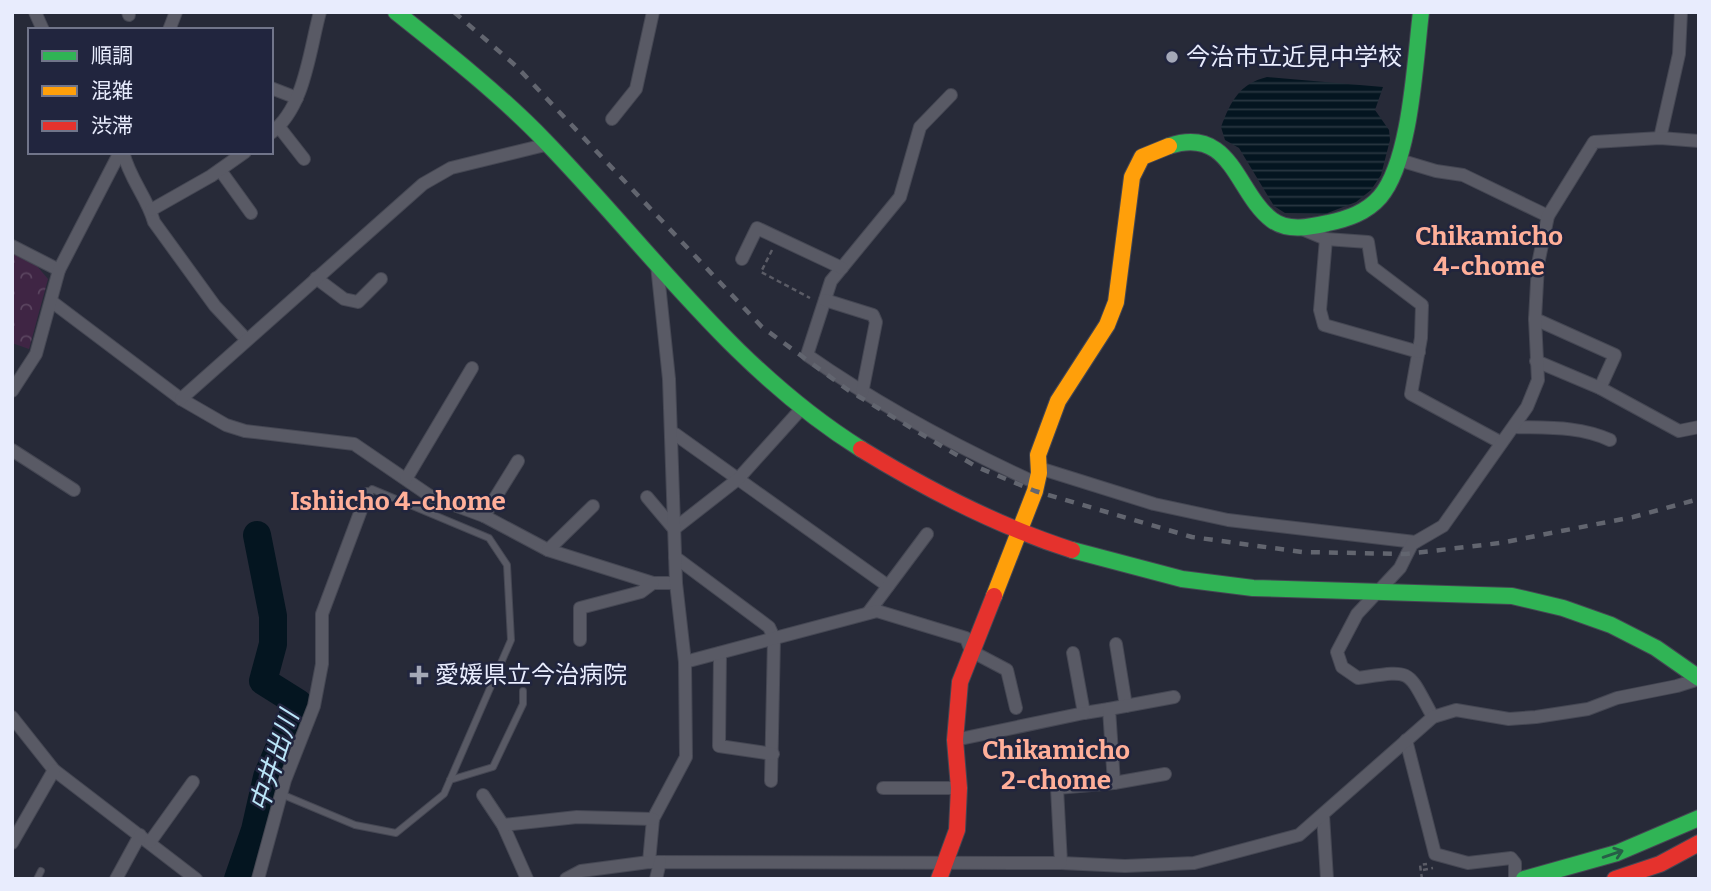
<svg xmlns="http://www.w3.org/2000/svg" width="1711" height="891" viewBox="0 0 1711 891" font-family="Bitter,'Noto Sans JP',serif">
<style>
.park{fill:url(#park-crowns)}
.water{fill:url(#water-rules)}
.lines{fill:none;stroke-linecap:round;stroke-linejoin:round}
.river{stroke:#041520;stroke-width:28}
.lane-casing{stroke:#454753;stroke-width:8}
.street-casing{stroke:#454753;stroke-width:14}
.fast-casing{stroke:#454753;stroke-width:18}
.slow-casing{stroke:#454753;stroke-width:18}
.jam-casing{stroke:#454753;stroke-width:18}
.path{stroke:#5b5c66;stroke-width:2.5;stroke-dasharray:5 3.5;stroke-linecap:butt}
.lane{stroke:#595a65;stroke-width:6}
.street{stroke:#595a65;stroke-width:12}
.fast{stroke:#30b455;stroke-width:16}
.slow{stroke:#ff9f0a;stroke-width:16}
.jam{stroke:#e5322d;stroke-width:16}
.rail{stroke:#62656f;stroke-width:4.5;stroke-dasharray:9 9;stroke-linecap:butt}
.oneway{stroke:#275e47}
.poi-dot{fill:#a4a8b8;stroke:#21253e;stroke-width:2.5}
.labels{text-anchor:middle;stroke-width:5;stroke-linejoin:round;paint-order:stroke}
.poi-label{font-size:24px;fill:#e8ecfd;stroke:#21253e;text-anchor:start}
.neighbourhood-label{font-size:26px;font-weight:bold;fill:#ffaf99;stroke:#21253e}
.water-label{font-size:26px;font-style:italic;fill:#bae5f8;stroke:#21253e}
</style>
<defs>
<pattern id="park-crowns" width="20" height="18" patternUnits="userSpaceOnUse" patternTransform="scale(1.75)"><rect width="20" height="18" fill="#3f2544"/><path d="M2 6a3 3 0 1 1 6 0M12 15a3 3 0 1 1 6 0" fill="none" stroke="#5b4560"/></pattern>
<pattern id="water-rules" width="6" height="5" patternUnits="userSpaceOnUse" patternTransform="scale(1.75)"><rect width="6" height="5" fill="#041520"/><path d="M0 2.5h6" fill="none" stroke="#293741"/></pattern>
</defs>
<rect width="100%" height="100%" fill="#272a38"/>
<polygon class="park" points="12,251 31,259 48,279 29,349 12,343"/>
<path class="water" d="M1267,77L1383,87L1375,110L1389,130L1390,140L1381,175L1371,190L1356,202L1325,214L1285,213L1274,206L1239,148L1225,140L1221,127C1231,101 1239,84 1267,77Z"/>
<g class="lines">
<polyline class="river" points="238,879 255,830 267,777 298,703 263,681 273,644 273,616 257,535"/>
<g class="lane-casing">
<g id="lane">
<polyline points="450,780 493,767 523,704 523,691"/>
<polyline points="281,794 355,825 396,833 444,794 511,640 507,565 489,538 372,489 367,494"/>
<polyline points="37,879 41,871"/>
</g>
</g>
<g class="street-casing">
<g id="street">
<polyline points="35,12 43,30"/>
<polyline points="128,12 129,15"/>
<polyline points="169,30 176,12"/>
<polyline points="271,88 297,98"/>
<path d="M951,95L920,127L900,197L831,281L807,355C880,406 955,446 1036,483"/>
<polyline points="612,119 636,89 653,12"/>
<polyline points="279,127 304,159"/>
<path d="M271,133C305,107 309,52 320,12"/>
<polyline points="1660,138 1679,54 1681,12"/>
<path d="M123,152C130,180 147,197 154,222L215,306L246,339"/>
<polyline points="1399,160 1436,171 1463,175 1548,216"/>
<polyline points="220,170 251,213"/>
<polyline points="151,210 211,176 245,152"/>
<polyline points="1302,229 1326,239 1368,242 1372,267 1422,305 1421,338 1411,394 1500,442"/>
<polyline points="1326,239 1320,310 1324,325 1419,352"/>
<polyline points="12,246 59,270"/>
<polyline points="742,259 757,228 842,268"/>
<polyline points="316,278 344,299 358,302 381,279"/>
<polyline points="825,300 873,315 876,322 862,393"/>
<polyline points="51,301 181,399 226,425 245,431 354,444 430,496 484,516 548,550 653,583 676,583"/>
<polyline points="1535,319 1615,355 1600,388"/>
<polyline points="1536,361 1600,388 1679,431 1699,427"/>
<polyline points="12,391 36,354 59,270 120,152"/>
<polyline points="181,399 423,184 451,168 549,144"/>
<path d="M1514,427C1548,428 1579,426 1610,440"/>
<polyline points="675,434 888,586"/>
<polyline points="12,450 74,490"/>
<polyline points="1039,468 1154,504 1228,520 1415,542"/>
<polyline points="406,479 472,368"/>
<polyline points="647,497 674,529 738,479 802,408"/>
<polyline points="484,516 518,461"/>
<polyline points="548,550 593,506"/>
<polyline points="675,557 769,627 774,638 771,781"/>
<polyline points="868,613 927,534"/>
<polyline points="580,640 580,608 641,592 653,583"/>
<polyline points="1116,644 1126,706"/>
<polyline points="720,653 719,746 773,754"/>
<polyline points="1073,653 1084,713 1109,709"/>
<polyline points="685,662 877,611 966,638 971,651 1007,670 1016,708"/>
<polyline points="12,717 54,770 196,879"/>
<path d="M1433,717C1406,668 1414,670 1358,678L1342,667L1337,652L1357,614L1400,568L1412,544L1443,526L1527,407L1538,380L1535,319L1538,264L1548,216L1594,142L1660,138L1699,141"/>
<polyline points="955,740 1084,713"/>
<polyline points="1406,740 1435,854 1468,863 1511,858 1515,863 1515,879"/>
<polyline points="1114,783 1109,709 1174,697"/>
<polyline points="883,788 959,788"/>
<polyline points="483,795 503,825"/>
<polyline points="1323,815 1327,879"/>
<polyline points="150,842 193,782"/>
<polyline points="12,843 54,770"/>
<polyline points="649,862 653,819 686,757 685,662 676,583 669,379 657,265"/>
<polyline points="1061,863 1125,866 1194,863 1299,835 1433,717 1456,710 1509,719 1536,717 1588,709 1617,698 1677,686 1699,679"/>
<polyline points="116,879 140,835"/>
<polyline points="258,879 285,780 314,706 322,664 322,614 367,494"/>
<polyline points="527,879 503,825 577,817 653,819"/>
<polyline points="566,879 581,871 649,862 1061,863 1057,788 1114,783 1165,774"/>
<polyline points="656,879 660,862"/>
</g>
</g>
<g class="fast-casing">
<g id="fast">
<path d="M396,12C444,50 503,97 545,141C648,247 734,370 861,449"/>
<path d="M1169,146C1232,125 1236,193 1272,220C1288,232 1310,227 1328,223C1347,219 1366,213 1380,197C1411,161 1415,60 1421,12"/>
<polyline points="1072,550 1182,579 1253,588 1512,596 1563,608 1611,625 1656,648 1699,678"/>
<polyline points="1524,879 1617,853 1699,818"/>
</g>
</g>
<g class="slow-casing">
<polyline id="slow" points="994,596 1035,491 1039,473 1038,455 1058,401 1107,325 1116,302 1132,177 1142,157 1169,146"/>
</g>
<g class="jam-casing">
<g id="jam">
<path d="M861,449C928,490 997,526 1072,550"/>
<polyline points="939,879 957,830 959,788 955,740 960,682 994,596"/>
<polyline points="1615,879 1660,864 1699,843"/>
</g>
</g>
<g class="path">
<polyline points="772,250 761,272 810,298"/>
<polyline points="1423,870 1433,868"/>
<polyline points="1422,879 1420,865 1427,864"/>
</g>
<use href="#lane" class="lane"/>
<use href="#street" class="street"/>
<use href="#fast" class="fast"/>
<use href="#slow" class="slow"/>
<use href="#jam" class="jam"/>
<polyline class="rail" points="454,12 516,66 762,327 848,390 918,432 977,467 1035,491 1192,537 1302,552 1406,554 1500,543 1633,517 1699,499"/>
</g>
<defs><path id="oneway-shaft" d="M-6 0H5M1.5-3L5.5 0L1.5 3" fill="none" stroke-width="1.6" stroke-linecap="round" stroke-linejoin="round" transform="scale(1.75)"/></defs>
<use class="oneway" href="#oneway-shaft" transform="translate(1613 854) rotate(-19)"/>
<g class="poi-dot">
<circle cx="1172" cy="57" r="7"/>
<path d="M415.5 664.5h7v7h7v7h-7v7h-7v-7h-7v-7h7z"/>
</g>
<g class="labels">
<g class="poi-label">
<text x="1186" y="65">今治市立近見中学校</text>
<text x="435" y="683">愛媛県立今治病院</text>
</g>
<g class="neighbourhood-label">
<text x="1489" y="245">Chikamicho<tspan x="1489" dy="30">4-chome</tspan></text>
<text x="398" y="510">Ishiicho 4-chome</text>
<text x="1056" y="759">Chikamicho<tspan x="1056" dy="30">2-chome</tspan></text>
</g>
<g class="water-label">
<text transform="translate(274 761) rotate(-72)" y="9">中井出川</text>
</g>
</g>
<rect width="1711" height="891" fill="none" stroke="#e8ecfd" stroke-width="28"/>
<rect x="28" y="28" width="245" height="126" fill="#21253e" stroke="#71758a" stroke-width="2"/>
<rect x="42" y="51" width="35" height="10" fill="#30b455" stroke="#71758a" stroke-width="2"/>
<text x="91" y="63" font-size="21" fill="#e8ecfd">順調</text>
<rect x="42" y="86" width="35" height="10" fill="#ff9f0a" stroke="#71758a" stroke-width="2"/>
<text x="91" y="98" font-size="21" fill="#e8ecfd">混雑</text>
<rect x="42" y="121" width="35" height="10" fill="#e5322d" stroke="#71758a" stroke-width="2"/>
<text x="91" y="133" font-size="21" fill="#e8ecfd">渋滞</text>
</svg>
